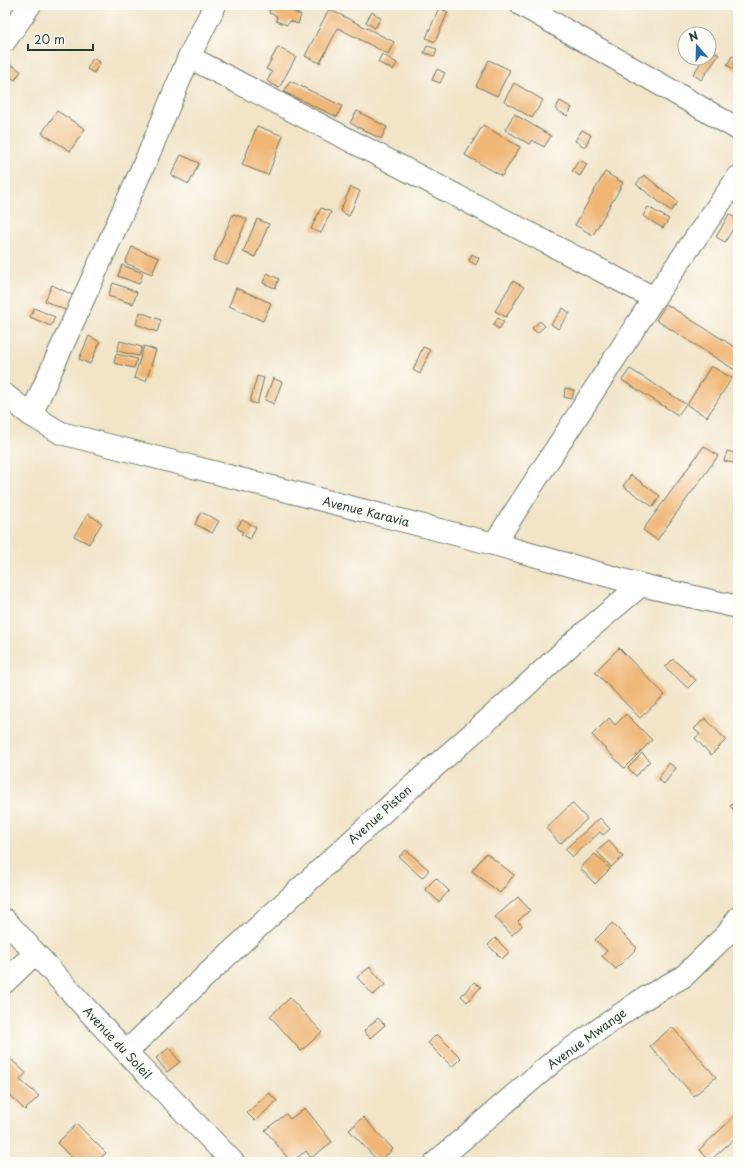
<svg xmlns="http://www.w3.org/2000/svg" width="743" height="1167" viewBox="0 0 743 1167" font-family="'Playpen Sans',sans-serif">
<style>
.building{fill:#efb675}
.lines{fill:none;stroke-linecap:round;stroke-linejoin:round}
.minor-casing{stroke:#687767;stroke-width:24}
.tertiary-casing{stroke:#687767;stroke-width:24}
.minor{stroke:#fff;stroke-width:22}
.tertiary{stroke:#fff;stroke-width:22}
.labels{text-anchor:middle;stroke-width:4;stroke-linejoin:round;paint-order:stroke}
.street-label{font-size:12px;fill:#1f3d34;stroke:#fdfcf7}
</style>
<rect width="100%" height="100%" fill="#fdfcf7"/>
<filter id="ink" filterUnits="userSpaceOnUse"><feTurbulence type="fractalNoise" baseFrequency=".025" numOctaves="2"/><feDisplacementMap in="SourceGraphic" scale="8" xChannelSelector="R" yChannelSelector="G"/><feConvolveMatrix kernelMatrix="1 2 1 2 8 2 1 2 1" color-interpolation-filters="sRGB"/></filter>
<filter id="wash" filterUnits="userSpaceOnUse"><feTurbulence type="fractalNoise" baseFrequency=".012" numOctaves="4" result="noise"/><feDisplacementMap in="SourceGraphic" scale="16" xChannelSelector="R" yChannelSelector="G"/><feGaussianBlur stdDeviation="0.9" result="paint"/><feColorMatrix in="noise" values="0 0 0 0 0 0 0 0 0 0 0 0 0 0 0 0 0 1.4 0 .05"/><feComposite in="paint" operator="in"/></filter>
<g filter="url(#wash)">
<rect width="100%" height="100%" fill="#f1e4c7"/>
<g id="blocks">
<g class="building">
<polygon points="272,5 277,5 301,15 298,24 290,21 287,25 276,21 277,16 269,13"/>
<polygon points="439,8 448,12 435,42 426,38"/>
<polygon points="329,9 394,42 388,54 338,28 320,63 305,56"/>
<polygon points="372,12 381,18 375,28 366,22"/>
<polygon points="427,46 437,49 435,56 424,53"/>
<polygon points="278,47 296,57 279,88 267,81 272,72 266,69"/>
<polygon points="710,49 719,55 701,80 693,74 704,58 709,58"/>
<polygon points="382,54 397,63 393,70 378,62"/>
<polygon points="732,56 738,59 738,72 727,65"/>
<polygon points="93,58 100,62 94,73 87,69"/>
<polygon points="489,60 510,70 497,96 476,86"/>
<polygon points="10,64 21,71 15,80 5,74"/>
<polygon points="437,69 445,73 440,83 432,80"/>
<polygon points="290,81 342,106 337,117 284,92"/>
<polygon points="514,83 543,100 532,118 504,101"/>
<polygon points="560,101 572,108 567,116 555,109"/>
<polygon points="57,111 85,129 70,151 42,133"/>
<polygon points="357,111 387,127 381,139 350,123"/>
<polygon points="514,114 551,136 544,147 532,140 529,144 505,130"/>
<polygon points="483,125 520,147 502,176 465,155"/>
<polygon points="257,126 283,136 268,175 242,165"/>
<polygon points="582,130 591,135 585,147 575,141"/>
<polygon points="181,155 199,163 189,184 171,175"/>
<polygon points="579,160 587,164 580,176 572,171"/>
<polygon points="605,172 623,183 593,235 575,225"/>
<polygon points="644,175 678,202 671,211 636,184"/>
<polygon points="351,187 360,191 349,216 340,211"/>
<polygon points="648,207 669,219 663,228 643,216"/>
<polygon points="321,208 331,212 321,233 311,229"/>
<polygon points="233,214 247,219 228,265 213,260"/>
<polygon points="729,214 738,220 725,242 716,237"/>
<polygon points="257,219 269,224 255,257 243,252"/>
<polygon points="132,247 159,258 152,274 125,263"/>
<polygon points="472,254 479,258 476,265 469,261"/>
<polygon points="122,265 143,273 139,284 118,276"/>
<polygon points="267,273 279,279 275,288 263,283"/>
<polygon points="513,281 524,287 506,317 495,311"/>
<polygon points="113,283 137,292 133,304 108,296"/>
<polygon points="52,285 79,298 72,313 45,301"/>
<polygon points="236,288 271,303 263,321 229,306"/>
<polygon points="666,304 738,349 738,372 656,320"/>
<polygon points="34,308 55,317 51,326 30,317"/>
<polygon points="563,308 570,313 558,329 551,324"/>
<polygon points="140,312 161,320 157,332 136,324"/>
<polygon points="498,318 504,322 499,329 493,325"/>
<polygon points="540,321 545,326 537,333 532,328"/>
<polygon points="89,336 100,342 90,364 79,359"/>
<polygon points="120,341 142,347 139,356 117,351"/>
<polygon points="144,346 156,350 146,381 134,378"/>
<polygon points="423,347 430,350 420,374 413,370"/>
<polygon points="116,354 137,359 134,368 114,363"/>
<polygon points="711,366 732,378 707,417 687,405"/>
<polygon points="630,369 686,404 678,415 622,380"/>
<polygon points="257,376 264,378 257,404 250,402"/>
<polygon points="273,378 282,382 274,404 265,400"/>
<polygon points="565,388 574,390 572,399 564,397"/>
<polygon points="704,446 718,456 657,540 643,530"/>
<polygon points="727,451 738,454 738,464 724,461"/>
<polygon points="631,475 660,496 653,507 623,486"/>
<polygon points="201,512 219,521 212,533 195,524"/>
<polygon points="88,514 102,523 89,544 74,536"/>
<polygon points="242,520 256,527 250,539 241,534 243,532 237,528"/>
<polygon points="619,648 665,695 640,718 595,672"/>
<polygon points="673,659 696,680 688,688 665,667"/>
<polygon points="626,714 652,740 624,768 592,735 609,718 615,725"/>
<polygon points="705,718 726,740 711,755 695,738 700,734 694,729"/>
<polygon points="642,753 650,761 636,776 628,768"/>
<polygon points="669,763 676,768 664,784 658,779"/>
<polygon points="738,798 738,814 730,806"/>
<polygon points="572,803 587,819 560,844 546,828"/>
<polygon points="600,818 610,829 603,835 600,832 573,857 565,849"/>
<polygon points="609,841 623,857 611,867 597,851"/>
<polygon points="406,850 429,870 422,878 399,857"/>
<polygon points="486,853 514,875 500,893 472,871"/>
<polygon points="595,854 610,869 595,884 580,868"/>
<polygon points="436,878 449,891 439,902 425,889"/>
<polygon points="518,897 530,910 518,921 522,926 512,935 495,917"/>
<polygon points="612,923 637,948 616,969 602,956 607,951 595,940"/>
<polygon points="495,938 509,952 502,959 488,945"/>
<polygon points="370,967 385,985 373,995 357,977"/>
<polygon points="474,982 481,987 467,1002 461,996"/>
<polygon points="290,998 322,1032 301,1051 270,1016"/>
<polygon points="378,1018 385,1025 370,1038 364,1031"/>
<polygon points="672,1027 716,1077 694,1096 650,1046"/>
<polygon points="437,1034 461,1058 452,1067 428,1043"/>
<polygon points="169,1048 180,1062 167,1072 156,1058"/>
<polygon points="5,1054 26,1073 20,1080 39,1096 25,1110 5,1091"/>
<polygon points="269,1093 277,1101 255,1121 247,1113"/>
<polygon points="305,1108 332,1142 311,1158 306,1151 291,1162 265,1130 286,1114 290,1119"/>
<polygon points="738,1113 738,1138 737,1136 710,1161 699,1150"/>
<polygon points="363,1117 393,1149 379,1162 349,1130"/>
<polygon points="77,1124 106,1153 96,1162 76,1162 57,1143"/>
</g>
</g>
</g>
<g filter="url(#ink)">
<use href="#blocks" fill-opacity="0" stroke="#687767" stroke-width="1"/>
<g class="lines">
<g class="minor-casing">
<g id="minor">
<polyline points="522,5 738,129"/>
<polyline points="5,41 30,5"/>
<polyline points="189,57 654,298"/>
<polyline points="31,415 150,151 189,57 215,5"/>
<polyline points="494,544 654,298 738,177"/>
<polyline points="5,920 126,1052 233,1162"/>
<polyline points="5,982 35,953"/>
<polyline points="126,1052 218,964 393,803 514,697 576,640 641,585"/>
<polyline points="436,1162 555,1060 640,1001 684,976 728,933 738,918"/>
</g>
</g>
<g class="tertiary-casing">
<polyline id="tertiary" points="5,395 31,415 61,433 494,544 641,585 738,607"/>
</g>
<use href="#minor" class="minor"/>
<use href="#tertiary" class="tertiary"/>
</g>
</g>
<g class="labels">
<g class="street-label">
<text transform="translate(366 512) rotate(14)" y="4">Avenue Karavia</text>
<text transform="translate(380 815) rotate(-42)" y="4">Avenue Piston</text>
<text transform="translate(587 1039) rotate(-36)" y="4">Avenue Mwange</text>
<text transform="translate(117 1043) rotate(47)" y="4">Avenue du Soleil</text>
</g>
</g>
<rect width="743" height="1167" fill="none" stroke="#fdfcf7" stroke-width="20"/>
<g transform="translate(697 46) rotate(340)"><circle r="19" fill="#fdfcf7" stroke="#a4b0a9"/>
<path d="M0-3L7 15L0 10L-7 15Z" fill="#1f6fb2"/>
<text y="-6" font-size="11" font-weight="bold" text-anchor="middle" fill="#1f3d34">N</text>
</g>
<path d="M28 44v6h65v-6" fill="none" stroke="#1f3d34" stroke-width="2"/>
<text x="34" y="44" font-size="12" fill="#1f3d34" stroke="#fdfcf7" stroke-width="3" paint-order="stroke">20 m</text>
</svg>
